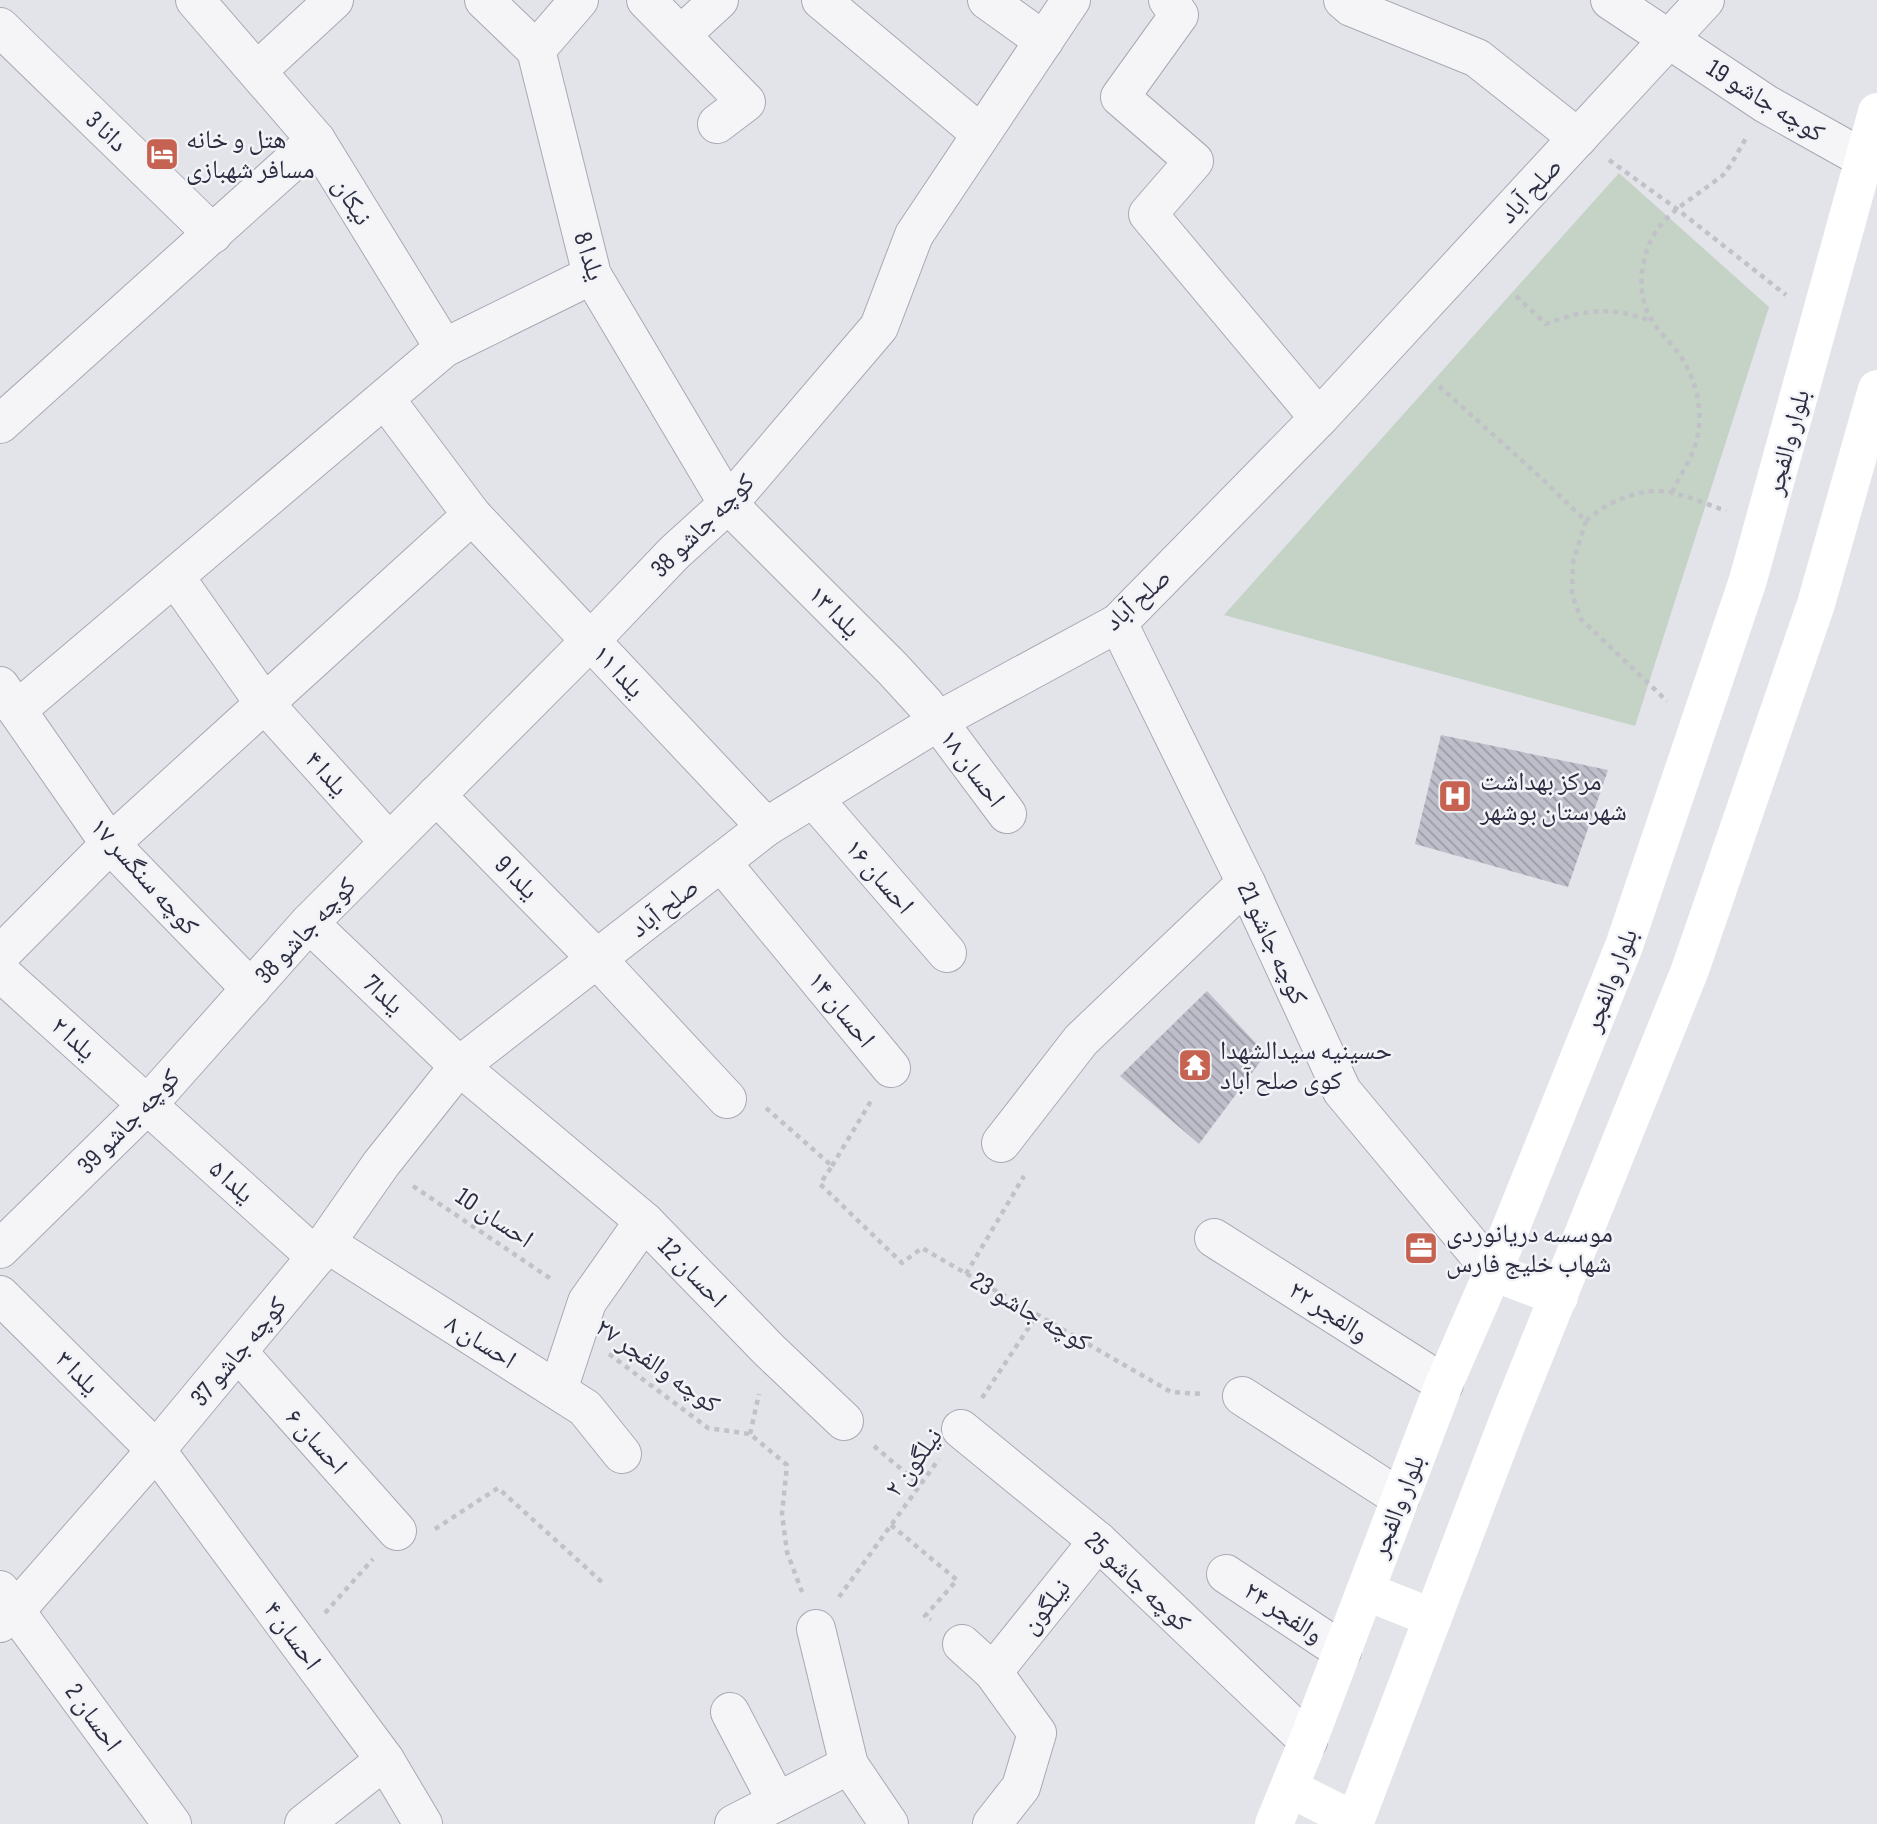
<svg xmlns="http://www.w3.org/2000/svg" width="1877" height="1824" viewBox="0 0 1877 1824" font-family="'Sofia Sans Condensed','Noto Naskh Arabic',sans-serif">
<style>
.green{fill:#c4d3c5}
.building{fill:url(#building-back-hatch)}
.lines{fill:none;stroke-linecap:round;stroke-linejoin:round}
.street-casing{stroke:#a8a9b4;stroke-width:40}
.path{stroke:#c1c1c8;stroke-width:4.5;stroke-dasharray:5 5;stroke-linecap:butt}
.street{stroke:#f5f5f8;stroke-width:38}
.secondary{stroke:#fff;stroke-width:38}
.labels{text-anchor:middle;stroke-width:5;stroke-linejoin:round;paint-order:stroke}
.street-label{font-size:26px;fill:#2c2d41;stroke:#f2f3f7}
.poi-label{font-size:26px;fill:#2c2d41;stroke:#f2f3f7;text-anchor:start}
</style>
<defs>
<pattern id="building-back-hatch" width="6" height="6" patternUnits="userSpaceOnUse" patternTransform="scale(1.75)"><rect width="6" height="6" fill="#bdbec9"/><path d="M-1 5l2 2M0 0l6 6M5-1l2 2" fill="none" stroke="#9a9ba5"/></pattern>
</defs>
<rect width="100%" height="100%" fill="#e3e3ea"/>
<polygon class="green" points="1619,173 1769,307 1635,726 1224,615"/>
<g class="building">
<polygon points="1441,735 1608,770 1568,887 1415,844"/>
<polygon points="1207,991 1266,1054 1199,1144 1120,1076"/>
</g>
<g class="lines">
<g class="street-casing">
<g id="street">
<polyline points="195,0 316,140 444,348"/>
<polyline points="484,0 536,50 592,275 728,504 893,669 925,704 1007,814"/>
<polyline points="646,0 746,102 717,124"/>
<polyline points="821,0 981,134"/>
<polyline points="987,0 1044,41"/>
<polyline points="1168,0 1179,15 1120,97 1194,161 1148,214 1319,418"/>
<polyline points="1343,0 1351,7 1477,58 1578,138"/>
<polyline points="1610,0 1766,104 1864,159"/>
<polyline points="0,27 213,234"/>
<polyline points="681,35 719,0"/>
<polyline points="536,50 579,0"/>
<polyline points="257,71 334,0"/>
<polyline points="0,424 316,140"/>
<polyline points="472,515 766,827"/>
<polyline points="175,577 264,703 389,842"/>
<polyline points="1118,623 1246,883 1342,1091 1493,1272"/>
<polyline points="0,686 110,844 251,989"/>
<polyline points="17,710 444,348 592,275"/>
<polyline points="436,795 597,959 727,1099"/>
<polyline points="813,798 947,953"/>
<polyline points="721,862 891,1068"/>
<polyline points="309,923 459,1066 644,1221 769,1350 844,1421"/>
<polyline points="0,955 110,844 472,515 385,399"/>
<polyline points="0,972 316,1257"/>
<polyline points="1001,1143 1081,1040 1246,883"/>
<polyline points="1214,1238 1444,1384"/>
<polyline points="326,1243 585,1408 622,1454"/>
<polyline points="0,1249 148,1104 309,923 591,640 674,553 728,504 879,327 914,235 1071,0"/>
<polyline points="0,1295 156,1450 385,1760 423,1824"/>
<polyline points="238,1352 397,1531"/>
<polyline points="558,1390 587,1302 644,1221"/>
<polyline points="1242,1396 1400,1498"/>
<polyline points="961,1429 1098,1541 1308,1741"/>
<polyline points="1226,1574 1342,1651"/>
<polyline points="0,1590 172,1824"/>
<polyline points="0,1623 16,1610 156,1450 316,1257 381,1164 459,1066 766,827 952,713 1118,623 1319,418 1705,0"/>
<polyline points="816,1629 849,1765 889,1824"/>
<polyline points="962,1644 993,1672 1037,1733 1021,1787 992,1824"/>
<polyline points="993,1672 1098,1541"/>
<polyline points="730,1712 777,1802"/>
<polyline points="304,1824 385,1760"/>
<polyline points="734,1824 849,1765"/>
</g>
</g>
<g class="path">
<polyline points="1609,160 1677,209 1786,295"/>
<path d="M1516,296L1546,324C1586,309 1611,306 1651,321"/>
<path d="M1439,386L1538,475L1586,521C1606,502 1644,485 1673,493C1691,497 1709,505 1726,511"/>
<path d="M1672,492C1680,475 1693,457 1697,439C1703,411 1697,381 1681,357C1673,345 1662,335 1654,324C1638,301 1639,272 1648,247C1658,219 1684,204 1707,187C1712,183 1719,179 1724,174C1732,164 1739,150 1746,138"/>
<polyline points="1586,521 1573,562 1572,594 1581,619 1667,701"/>
<polyline points="766,1108 832,1166 820,1184 902,1263 922,1248 1171,1392 1202,1394"/>
<polyline points="832,1166 871,1101"/>
<polyline points="413,1186 554,1281"/>
<polyline points="966,1274 1024,1176"/>
<polyline points="609,1354 708,1428 750,1434 787,1465 782,1514 787,1552 802,1592"/>
<polyline points="982,1398 1037,1315"/>
<polyline points="750,1434 759,1394"/>
<polyline points="874,1446 920,1485"/>
<polyline points="891,1525 957,1580 925,1616 931,1620"/>
<polyline points="435,1529 498,1488 603,1583"/>
<polyline points="839,1597 939,1459"/>
<polyline points="325,1613 373,1559"/>
</g>
<use href="#street" class="street"/>
<g class="secondary">
<polyline points="1493,1272 1559,1297"/>
<polyline points="1365,1591 1433,1618"/>
<polyline points="1289,1788 1355,1821"/>
<polyline points="1274,1824 1308,1741 1444,1384 1493,1272 1624,946 1748,580 1877,112"/>
<polyline points="1354,1824 1509,1418 1690,970 1816,604 1877,389"/>
</g>
</g>
<defs>
<g id="hotel-square" transform="scale(1.75)"><rect x="-9" y="-9" width="18" height="18" rx="4" fill="#c66251" stroke="#f2f3f7"/><path d="M-6-4.5h1.5V1H6V5H4.5V3h-9V5H-6ZM-4 0a1.8 1.8 0 1 1 3.6 0ZM.5 0V-2.5h3Q6-2.5 6 0Z" fill="#fff"/></g>
<g id="hospital-square" transform="scale(1.75)"><rect x="-9" y="-9" width="18" height="18" rx="4" fill="#c66251" stroke="#f2f3f7"/><path d="M-5-5h3v3.5h4V-5h3V5h-3V1.5h-4V5h-3Z" fill="#fff"/></g>
<g id="temple-square" transform="scale(1.75)"><rect x="-9" y="-9" width="18" height="18" rx="4" fill="#c66251" stroke="#f2f3f7"/><path d="M0-6L5-2H3V0L6.5 2.5H4V6H1.5V3h-3V6H-4V2.5H-6.5L-3 0V-2H-5Z" fill="#fff"/></g>
<g id="office-square" transform="scale(1.75)"><rect x="-9" y="-9" width="18" height="18" rx="4" fill="#c66251" stroke="#f2f3f7"/><path d="M-6-3h4V-5.5h4V-3h4V5H-6ZM-1-4.5V-3h2v-1.5ZM-6 0V1H6V0Z" fill="#fff"/></g>
</defs>
<g fill-rule="evenodd">
<use href="#hotel-square" x="162" y="154"/>
<use href="#hospital-square" x="1455" y="796"/>
<use href="#temple-square" x="1195" y="1065"/>
<use href="#office-square" x="1421" y="1248"/>
</g>
<g class="labels">
<g class="street-label">
<text transform="translate(1766 100) rotate(32)" y="9">کوچه جاشو 19</text>
<text transform="translate(107 131) rotate(44)" y="9">دانا 3</text>
<text transform="translate(1530 190) rotate(-47)" y="9">صلح آباد</text>
<text transform="translate(353 201) rotate(59)" y="9">نیکان</text>
<text transform="translate(590 256) rotate(72)" y="9">یلدا 8</text>
<text transform="translate(1787 442) rotate(-75)" y="9">بلوار والفجر</text>
<text transform="translate(702 525) rotate(-45)" y="9">کوچه جاشو 38</text>
<text transform="translate(1137 599) rotate(-42)" y="9">صلح آباد</text>
<text transform="translate(835 611) rotate(45)" y="9">یلدا ۱۳</text>
<text transform="translate(619 671) rotate(47)" y="9">یلدا ۱۱</text>
<text transform="translate(973 768) rotate(53)" y="9">احسان ۱۸</text>
<text transform="translate(327 773) rotate(48)" y="9">یلدا ۴</text>
<text transform="translate(145 876) rotate(48)" y="9">کوچه سنگسر ۱۷</text>
<text transform="translate(880 876) rotate(49)" y="9">احسان ۱۶</text>
<text transform="translate(517 877) rotate(45)" y="9">یلدا 9</text>
<text transform="translate(664 907) rotate(-38)" y="9">صلح آباد</text>
<text transform="translate(305 930) rotate(-47)" y="9">کوچه جاشو 38</text>
<text transform="translate(1273 943) rotate(65)" y="9">کوچه جاشو 21</text>
<text transform="translate(1610 980) rotate(-69)" y="9">بلوار والفجر</text>
<text transform="translate(384 994) rotate(43)" y="9">یلدا7</text>
<text transform="translate(842 1009) rotate(51)" y="9">احسان ۱۴</text>
<text transform="translate(74 1038) rotate(42)" y="9">یلدا ۲</text>
<text transform="translate(128 1121) rotate(-46)" y="9">کوچه جاشو 39</text>
<text transform="translate(232 1181) rotate(42)" y="9">یلدا ۵</text>
<text transform="translate(495 1217) rotate(34)" y="9">احسان 10</text>
<text transform="translate(693 1272) rotate(46)" y="9">احسان 12</text>
<text transform="translate(1031 1311) rotate(30)" y="9">کوچه جاشو 23</text>
<text transform="translate(1329 1311) rotate(33)" y="9">والفجر ۲۲</text>
<text transform="translate(481 1341) rotate(32)" y="9">احسان ۸</text>
<text transform="translate(238 1351) rotate(-50)" y="9">کوچه جاشو 37</text>
<text transform="translate(658 1365) rotate(35)" y="9">کوچه والفجر ۲۷</text>
<text transform="translate(78 1372) rotate(45)" y="9">یلدا ۳</text>
<text transform="translate(317 1441) rotate(48)" y="9">احسان ۶</text>
<text transform="translate(913 1462) rotate(-54)" y="9">نیلگون ۲</text>
<text transform="translate(1397 1506) rotate(-69)" y="9">بلوار والفجر</text>
<text transform="translate(1138 1581) rotate(43)" y="9">کوچه جاشو 25</text>
<text transform="translate(1045 1606) rotate(-51)" y="9">نیلگون</text>
<text transform="translate(1284 1612) rotate(34)" y="9">والفجر ۲۴</text>
<text transform="translate(293 1635) rotate(54)" y="9">احسان ۴</text>
<text transform="translate(94 1717) rotate(54)" y="9">احسان 2</text>
</g>
<g class="poi-label">
<text x="186" y="148">هتل و خانه<tspan x="186" dy="30">مسافر شهبازی</tspan></text>
<text x="1480" y="790">مرکز بهداشت<tspan x="1480" dy="30">شهرستان بوشهر</tspan></text>
<text x="1220" y="1059">حسینیه سیدالشهدا<tspan x="1220" dy="30">کوی صلح آباد</tspan></text>
<text x="1446" y="1242">موسسه دریانوردی<tspan x="1446" dy="30">شهاب خلیج فارس</tspan></text>
</g>
</g>
</svg>
